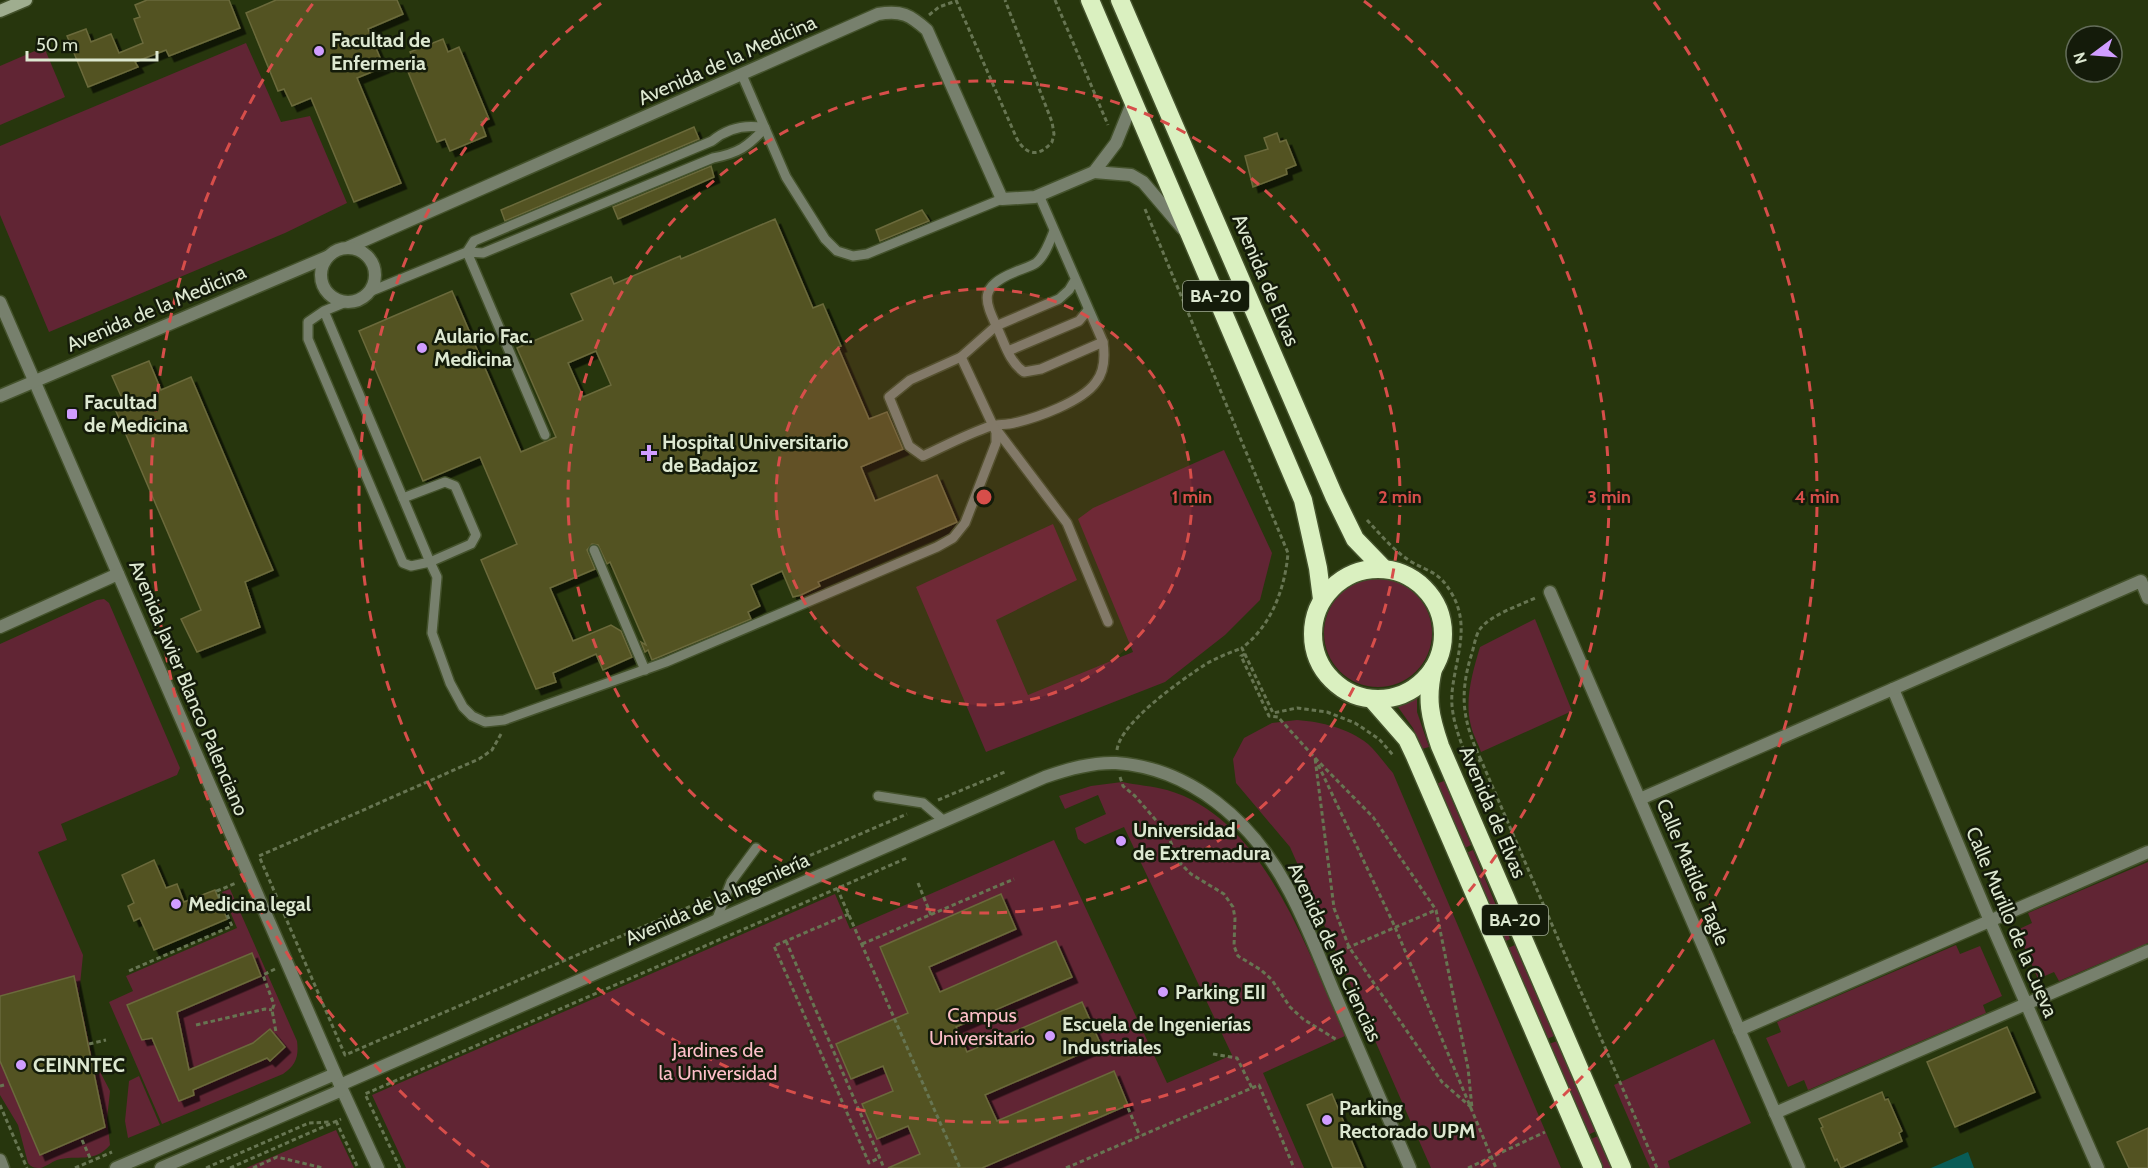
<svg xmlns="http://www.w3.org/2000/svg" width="2148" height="1168" viewBox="0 0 2148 1168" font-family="Cabin,sans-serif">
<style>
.green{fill:#612534}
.water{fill:#095d57}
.building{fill:#535223;stroke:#6b6a3b;stroke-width:1.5;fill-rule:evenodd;filter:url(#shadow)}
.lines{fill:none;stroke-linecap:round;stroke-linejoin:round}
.lane-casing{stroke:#44522c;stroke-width:12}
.street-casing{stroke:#44522c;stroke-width:15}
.secondary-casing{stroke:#44522c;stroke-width:15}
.highway-casing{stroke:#44522c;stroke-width:21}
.path{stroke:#677552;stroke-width:3;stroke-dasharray:4.5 3;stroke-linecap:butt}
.lane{stroke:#77806d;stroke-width:9}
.street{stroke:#77806d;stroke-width:12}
.secondary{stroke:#9fad8f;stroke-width:12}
.highway{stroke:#daf0c0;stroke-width:18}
.ring{fill:none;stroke:#d74e4a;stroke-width:3;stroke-dasharray:10 8}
.poi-dot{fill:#d09dff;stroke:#141b0a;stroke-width:2}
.labels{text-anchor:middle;stroke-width:5;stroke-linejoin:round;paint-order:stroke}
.shield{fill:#141b0a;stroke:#a1aa95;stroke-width:1.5}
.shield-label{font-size:18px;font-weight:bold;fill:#dde8d1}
.poi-label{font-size:20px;font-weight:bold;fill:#dde8d1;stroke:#141b0a;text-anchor:start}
.street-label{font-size:20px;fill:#dde8d1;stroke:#141b0a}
.park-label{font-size:20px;fill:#fcbec8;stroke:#141b0a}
.centre{fill:#d74e4a;stroke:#141b0a;stroke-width:3}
.ring-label{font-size:18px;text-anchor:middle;font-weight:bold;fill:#d74e4a;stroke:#141b0a;stroke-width:5;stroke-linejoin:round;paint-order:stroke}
</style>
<defs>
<filter id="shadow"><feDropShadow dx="5.5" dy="5.5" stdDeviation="0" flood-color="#0009"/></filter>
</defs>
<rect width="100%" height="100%" fill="#27360d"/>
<g class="green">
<polygon points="246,43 281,122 310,116 347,203 285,233 49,332 0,215 0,146"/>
<polygon points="44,47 65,97 0,125 0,66"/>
<polygon points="1224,450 1272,553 1260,600 1225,635 1165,682 986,752 916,587 1053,524 1077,580 996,620 1028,695 1133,652 1078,519 1093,508"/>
<circle cx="1378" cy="633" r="54"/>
<path d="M104,599L109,603L180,768L177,775L61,824L67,840L38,852L83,955L79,994L92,1056L110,1091L107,1119L110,1145C94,1164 77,1154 57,1160C51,1162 46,1167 40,1168C34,1168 31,1167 28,1163L18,1125L0,1095V644L97,600Z"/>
<path d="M1535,619L1572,711L1481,752C1478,743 1473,735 1471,726C1464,700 1473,671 1480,647Z"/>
<polygon points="1417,698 1417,712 1429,747 1422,749 1413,728 1398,707"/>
<path d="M1297,720C1322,722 1348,728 1368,744C1377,752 1385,764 1393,773L1561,1168H1431L1290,847L1236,783L1233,759L1244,738L1272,723Z"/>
<polygon points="1444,781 1471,845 1463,849 1436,784"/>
<path d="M1122,782C1136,785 1153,786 1167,790C1265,818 1308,953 1345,1036L1263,1073L1304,1168H406L372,1095L835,894L850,929L1054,840L1167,1083L1232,1055L1124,827L1085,844L1078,839L1075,828L1106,814L1098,795L1065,809L1059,796L1091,786Z"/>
<polygon points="1473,850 1510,939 1504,942 1466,853"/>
<polygon points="2148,862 2148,943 2059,981 2054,972 2038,979 2017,930 2032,923 2028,913"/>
<path d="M230,889L297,1041C299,1056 296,1065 283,1074L162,1124L109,1002L133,991L126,976L237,928L222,892Z"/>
<polygon points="1515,945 1554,1036 1547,1039 1508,948"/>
<polygon points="1956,945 1960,954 1980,946 2002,996 1983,1005 1986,1013 1808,1090 1804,1080 1788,1087 1766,1038 1781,1032 1777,1022"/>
<polygon points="1714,1039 1751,1123 1668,1161 1670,1168 1650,1168 1614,1085"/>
<polygon points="1557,1041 1596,1131 1588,1135 1549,1044"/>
<polygon points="139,1076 160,1125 128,1138 125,1121 129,1081"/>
<polygon points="336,1130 354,1168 246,1168"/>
<polygon points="1598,1136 1612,1168 1603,1168 1591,1139"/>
</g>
<polygon class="water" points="1968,1152 1974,1168 1931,1168"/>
<g class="building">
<polygon points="147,0 229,0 240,28 169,56 166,50 135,62 138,67 88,87 67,36 86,29 91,42 111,34 119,53 143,43 134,19 140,17 135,5"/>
<polygon points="276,0 397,0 403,14 368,29 384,67 357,78 401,183 354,202 311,98 292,106 284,89 278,91 246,13"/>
<polygon points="443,39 448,52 459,47 489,119 481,122 486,136 450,151 445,139 437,142 406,67 415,63 410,52"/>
<polygon points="694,127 699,139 505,221 501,210"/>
<polygon points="1277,133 1280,142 1286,140 1296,165 1286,169 1287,174 1253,187 1245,156 1268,149 1264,138"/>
<polygon points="711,166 714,177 618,219 613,207"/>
<polygon points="922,210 929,221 880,241 876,230"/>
<path d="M775,219L813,308L823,304L841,346L838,347L869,419L887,412L903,449L861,467L875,501L937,475L957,522L818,582L820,586L801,595L793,597L782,571L751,585L760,606L748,612L751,619L652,660L648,650L645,652L641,642L646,645L610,562L607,564L598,545L592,544L587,550L595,569L550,588L573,641L611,625L621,631L632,657L603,670L596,654L553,673L556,682L536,689L481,560L517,544L480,457L423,481L359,331L452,291L521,452L556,437L517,348L583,320L571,294L611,277L614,284L680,256L681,259ZM596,351L611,385L583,397L568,363Z"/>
<polygon points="149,361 161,390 191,377 273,570 245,582 260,627 197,652 181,619 201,610 115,409 125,405 112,376"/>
<polygon points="154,860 166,888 177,884 184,902 215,890 227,919 154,950 140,918 134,921 128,906 134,903 122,875"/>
<polygon points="1001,894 1016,929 929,967 940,992 1056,941 1072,977 956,1027 967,1052 1082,1002 1101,1045 985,1095 997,1121 1114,1071 1128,1105 982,1168 888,1168 920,1154 908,1126 877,1139 862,1104 893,1091 883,1066 851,1079 836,1044 908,1013 880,947"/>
<polygon points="252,953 261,976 177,1012 189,1070 253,1043 270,1029 285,1047 270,1061 267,1058 193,1090 194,1095 179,1101 152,1038 142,1040 127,1005"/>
<polygon points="74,976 105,1127 40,1155 0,1061 0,996"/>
<polygon points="2007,1027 2035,1092 1955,1127 1927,1062"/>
<polygon points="1882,1092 1885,1100 1888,1099 1902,1131 1899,1133 1902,1141 1841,1168 1837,1159 1835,1161 1821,1128 1823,1127 1819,1119"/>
<polygon points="1332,1094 1363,1168 1333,1168 1307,1105"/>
<polygon points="2148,1128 2148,1168 2129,1168 2117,1142"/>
</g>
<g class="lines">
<g class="lane-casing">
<g id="lane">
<polyline points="742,75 786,177 825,239 837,251 853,256 867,254 1002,199"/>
<path d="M1039,195L1103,342C1105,356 1105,371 1096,382C1082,402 1036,418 1014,423C1006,425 998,424 991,426C967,434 945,446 923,456L909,446L889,397L910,380L961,357L996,326L1059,299L1069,290L1075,280"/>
<path d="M1054,231C1050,241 1045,256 1036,263C1030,267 1021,269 1015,272C976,288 985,301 1000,334C1006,348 1011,363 1024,372L1041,369L1103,342"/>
<polyline points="467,252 545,435"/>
<path d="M369,292L467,252L483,253L713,158C739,153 747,147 765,128C745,124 728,128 712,141L474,241L467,252"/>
<polyline points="324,311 430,562 411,566 403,563 308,339 308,322 324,311 346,302"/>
<polyline points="1008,351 1079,321 1088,310"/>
<polyline points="996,429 1067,523 1108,622"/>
<polyline points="403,498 445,482 455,486 476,535 471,544 430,562 437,577 432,633 450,683 463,707 472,716 485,722 504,720 666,662 937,547 953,538 965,523 996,443 996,432 961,357"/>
<polyline points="594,550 645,670"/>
<polyline points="878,796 923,803 944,821"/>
<polyline points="716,921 731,882 756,848"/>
</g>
</g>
<g class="street-casing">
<g id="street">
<polyline points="1133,101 1116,143 1094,172 1131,175 1143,182 1183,229"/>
<path d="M349,247L878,14C902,10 910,15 927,30L1002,199L1035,197L1094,172"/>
<circle cx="348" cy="275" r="27"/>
<polyline points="0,302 340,1085 378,1168"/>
<polyline points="0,396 327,257"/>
<polyline points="1550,592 1799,1168"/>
<polyline points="0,627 118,574"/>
<polyline points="1893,689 1990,921 2098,1168"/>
<polyline points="1640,799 2141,581 2148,598"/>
<polyline points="1739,1030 2148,852"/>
<path d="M340,1085L1045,777C1068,769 1092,762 1116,763C1191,768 1251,821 1286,885C1306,920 1320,960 1336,997C1361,1054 1385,1111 1410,1168"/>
<polyline points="1775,1113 2148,951"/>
<polyline points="0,1160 3,1168"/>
<polyline points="116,1168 335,1074"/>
<polyline points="161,1168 342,1090"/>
</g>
</g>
<g class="secondary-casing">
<polyline id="secondary" points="0,11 26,0"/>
</g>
<g class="highway-casing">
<g id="highway">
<polyline points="1090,0 1303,500 1318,568 1322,599"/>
<polyline points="1120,0 1334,496 1355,539 1384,569"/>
<circle cx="1378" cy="634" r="65"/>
<path d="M1433,669C1426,699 1430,717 1440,746L1622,1168"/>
<polyline points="1372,699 1407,739 1415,756 1593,1168"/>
</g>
</g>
<g class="path">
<path d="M956,0L1017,139C1027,156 1039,157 1052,142L1054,134L1052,122L1005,0"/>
<polyline points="1055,0 1108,125"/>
<polyline points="929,15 939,7 956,1"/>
<path d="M1145,209L1288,553C1285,589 1271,626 1242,648L1273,713L1297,708L1327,712L1355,723L1379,739L1393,755"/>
<path d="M1367,520C1380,534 1393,550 1410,561C1430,573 1439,571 1452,594C1471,627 1455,659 1452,693C1450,718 1461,741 1469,765L1481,760L1657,1168"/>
<polyline points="1245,654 1241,656 1269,716 1278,717 1315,758 1395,927 1496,1168"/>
<polyline points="501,734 492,750 479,759 259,856 345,1055 712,897"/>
<path d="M1117,750C1120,723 1180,681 1203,666C1215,658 1229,653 1242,648"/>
<polygon points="1315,758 1373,817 1436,910 1468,1068 1472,1108 1442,1082 1349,947 1334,908"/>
<path d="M1481,760C1463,722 1459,696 1471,656C1474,648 1475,636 1480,629C1490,615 1521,605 1537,597"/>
<polyline points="1120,777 1123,786 1135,796 1167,833 1179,862 1191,874 1224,894 1233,907 1235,918 1234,946 1238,956 1261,970 1272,980 1290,1007 1303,1019 1337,1040"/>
<polyline points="938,800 1005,772"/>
<polyline points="748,882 907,814"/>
<polyline points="918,883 931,915"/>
<polyline points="837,888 960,1168"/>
<polyline points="849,914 774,946 869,1163 879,1158"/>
<polyline points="786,941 884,1168"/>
<polyline points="862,944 1014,879"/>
<polyline points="1333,954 1436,910"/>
<polyline points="275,969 263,975 274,1005 272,1010 276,1032"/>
<polyline points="129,971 232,926 217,891 236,883"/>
<polyline points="196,1025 265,1009 272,1010"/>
<polyline points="89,1044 106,1040"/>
<polyline points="1213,1054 1237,1058 1252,1088"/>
<polyline points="0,1086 4,1085"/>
<polyline points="0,1105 27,1168"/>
<polyline points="1128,1108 1140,1136"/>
<polyline points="336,1121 358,1168"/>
<polyline points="82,1140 91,1160"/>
<polyline points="75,1168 112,1152"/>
<polyline points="206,1168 309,1123 331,1122"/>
<polyline points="230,1168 341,1119"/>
<polyline points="253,1168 277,1157 323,1168"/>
<polyline points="400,1168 365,1094 907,858"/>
<polyline points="1066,1168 1259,1085 1294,1168"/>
<polyline points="1468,1168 1545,1132"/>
</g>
<use href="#lane" class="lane"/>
<use href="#street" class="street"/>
<use href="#secondary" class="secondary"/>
<use href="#highway" class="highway"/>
</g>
<circle cx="984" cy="497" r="208" fill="#d74e4a" fill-opacity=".12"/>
<g class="ring">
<circle cx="984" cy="497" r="208"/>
<circle cx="984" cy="497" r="416"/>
<path d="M1364 1A625 625 0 1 1 604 1"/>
<path d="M489 1167A833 833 0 0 1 314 2M1654 2A833 833 0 0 1 1479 1167"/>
</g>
<g class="poi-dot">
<circle cx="319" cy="51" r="6"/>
<circle cx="422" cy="348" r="6"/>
<rect x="66" y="408" width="12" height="12" rx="3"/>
<path d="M646 444h6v6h6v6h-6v6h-6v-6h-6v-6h6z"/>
<circle cx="1121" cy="841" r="6"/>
<circle cx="176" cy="904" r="6"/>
<circle cx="1163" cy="992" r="6"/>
<circle cx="1050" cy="1036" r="6"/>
<circle cx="21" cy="1065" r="6"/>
<circle cx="1327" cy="1120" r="6"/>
</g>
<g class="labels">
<g class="shield">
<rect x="1183" y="281" width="66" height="30" rx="4.5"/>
<rect x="1482" y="905" width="66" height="30" rx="4.5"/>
</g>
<g class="shield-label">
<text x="1216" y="302">BA-20</text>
<text x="1515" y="926">BA-20</text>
</g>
<g class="poi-label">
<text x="331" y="47">Facultad de<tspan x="331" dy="23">Enfermeria</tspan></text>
<text x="434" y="343">Aulario Fac.<tspan x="434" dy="23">Medicina</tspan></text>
<text x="84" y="409">Facultad<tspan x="84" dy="23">de Medicina</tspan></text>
<text x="662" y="449">Hospital Universitario<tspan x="662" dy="23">de Badajoz</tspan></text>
<text x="1133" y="837">Universidad<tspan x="1133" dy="23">de Extremadura</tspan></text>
<text x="188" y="911">Medicina legal</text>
<text x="1175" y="999">Parking EII</text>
<text x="1062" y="1031">Escuela de Ingenierías<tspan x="1062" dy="23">Industriales</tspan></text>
<text x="33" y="1072">CEINNTEC</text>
<text x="1339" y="1115">Parking<tspan x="1339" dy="23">Rectorado UPM</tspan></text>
</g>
<g class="street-label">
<text transform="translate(727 60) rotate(-24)" y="7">Avenida de la Medicina</text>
<text transform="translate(1266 280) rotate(67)" y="7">Avenida de Elvas</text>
<text transform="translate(156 308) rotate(-23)" y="7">Avenida de la Medicina</text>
<text transform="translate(189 688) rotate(67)" y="7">Avenida Javier Blanco Palenciano</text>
<text transform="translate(1493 812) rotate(67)" y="7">Avenida de Elvas</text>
<text transform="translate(1693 872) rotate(67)" y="7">Calle Matilde Tagle</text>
<text transform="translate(717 899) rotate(-24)" y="7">Avenida de la Ingeniería</text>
<text transform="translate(2012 922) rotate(67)" y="7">Calle Murillo de la Cueva</text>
<text transform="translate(1335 952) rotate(65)" y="7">Avenida de las Ciencias</text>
</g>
<g class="park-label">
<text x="982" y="1022">Campus<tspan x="982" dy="23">Universitario</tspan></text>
<text x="718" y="1057">Jardines de<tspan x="718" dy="23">la Universidad</tspan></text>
</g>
</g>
<circle cx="984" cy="497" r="9" class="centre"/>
<g class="ring-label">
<text x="1192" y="503">1 min</text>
<text x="1400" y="503">2 min</text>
<text x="1609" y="503">3 min</text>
<text x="1817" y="503">4 min</text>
</g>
<g transform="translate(2094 54) rotate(254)"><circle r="28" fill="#141b0a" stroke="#646d5a" stroke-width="1.5"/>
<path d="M0-4.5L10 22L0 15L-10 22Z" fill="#d09dff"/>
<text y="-9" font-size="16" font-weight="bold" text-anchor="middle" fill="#dde8d1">N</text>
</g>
<path d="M27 51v9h130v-9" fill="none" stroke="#dde8d1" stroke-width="3"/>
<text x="36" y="51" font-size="18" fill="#dde8d1" stroke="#141b0a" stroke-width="4.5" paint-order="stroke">50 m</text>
</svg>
